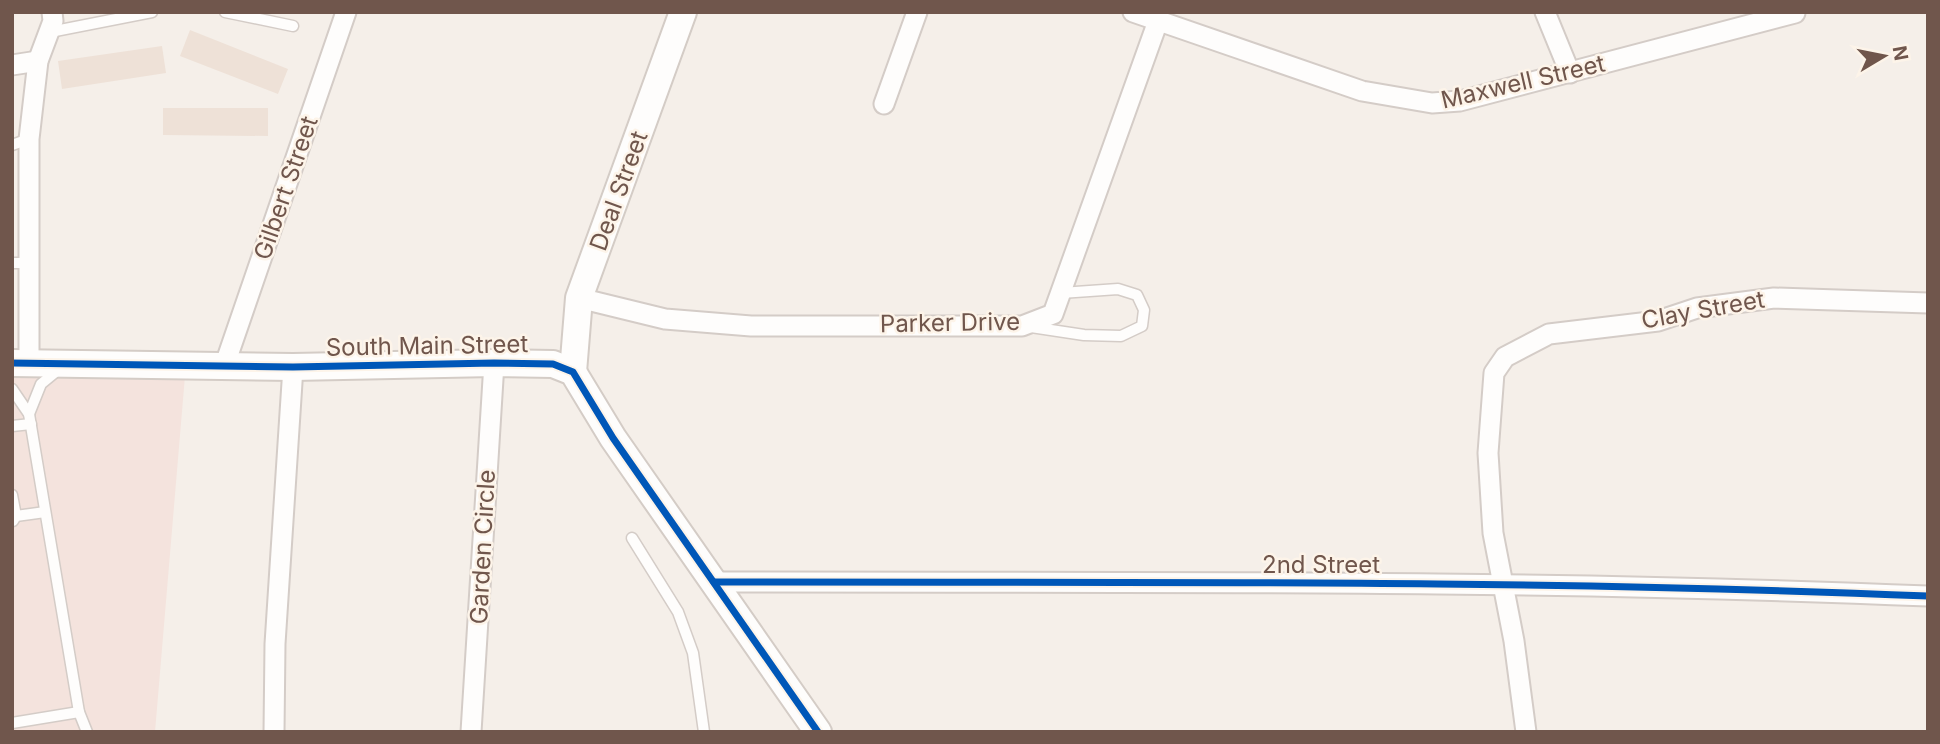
<svg xmlns="http://www.w3.org/2000/svg" width="1940" height="744" viewBox="0 0 1940 744" font-family="Inter,sans-serif">
<style>
.residential{fill:#eee1d7}
.commercial{fill:#f4e3dd}
.lines{fill:none;stroke-linecap:round;stroke-linejoin:round}
.lane-casing{stroke:#d4ccc7;stroke-width:13}
.street-casing{stroke:#d4ccc7;stroke-width:23}
.secondary-casing{stroke:#d4ccc6;stroke-width:30}
.lane{stroke:#fefdfc;stroke-width:10}
.street{stroke:#fefdfc;stroke-width:19}
.secondary{stroke:#fefdfc;stroke-width:26}
.cycleway-casing{stroke:#fdf4e9;stroke-width:11}
.cycleway{stroke:#0057b8;stroke-width:7}
.labels{text-anchor:middle;stroke-width:5;stroke-linejoin:round;paint-order:stroke}
.street-label{font-size:24px;fill:#70564c;stroke:#fdf4e9}
</style>
<rect width="100%" height="100%" fill="#f5efe9"/>
<g class="residential">
<polygon points="190,30 288,69 278,94 180,56"/>
<polygon points="162,46 166,73 62,89 58,61"/>
<polygon points="163,108 268,108 268,136 163,135"/>
</g>
<polygon class="commercial" points="12,363 186,364 155,732 12,732"/>
<g class="lines">
<g class="lane-casing">
<g id="lane">
<polyline points="225,12 293,26"/>
<polyline points="50,32 152,12"/>
<polyline points="12,145 29,139"/>
<polyline points="12,263 30,263"/>
<polyline points="1031,327 1084,335 1121,336 1142,326 1144,310 1137,295 1118,289 1061,293"/>
<polyline points="12,389 29,414 79,712 87,732"/>
<polyline points="29,414 41,384 58,370"/>
<polyline points="12,426 31,424"/>
<polyline points="12,495 16,516 13,521"/>
<polyline points="16,516 45,512"/>
<polyline points="632,538 678,612 693,653 704,732"/>
<polyline points="12,723 79,712"/>
</g>
</g>
<g class="street-casing">
<g id="street">
<polyline points="1133,12 1362,91 1432,103 1460,101 1795,13"/>
<polyline points="1545,12 1570,73"/>
<polyline points="12,65 38,61"/>
<polyline points="884,104 917,12"/>
<polyline points="579,298 665,319 751,326 1022,326 1053,314 1158,21"/>
<polyline points="29,363 29,139 38,61 53,21 52,12"/>
<polyline points="225,364 346,12"/>
<path d="M714,582C1119,583 1523,579 1928,596"/>
<polyline points="274,732 275,644 293,367"/>
<polyline points="471,732 494,363"/>
<polyline points="1526,732 1514,641 1493,533 1488,453 1494,373 1505,357 1549,334 1658,321 1697,308 1774,298 1928,303"/>
</g>
</g>
<g class="secondary-casing">
<g id="secondary">
<polyline points="12,363 293,367 494,363 553,364 573,372 613,438 818,732"/>
<polyline points="573,372 579,298 683,12"/>
</g>
</g>
<use href="#lane" class="lane"/>
<use href="#street" class="street"/>
<use href="#secondary" class="secondary"/>
<g class="cycleway-casing">
<g id="cycleway">
<polyline points="12,363 293,367 494,363 553,364 573,372 613,438 818,732"/>
<path d="M714,582C1119,583 1523,579 1928,596"/>
</g>
</g>
<use href="#cycleway" class="cycleway"/>
</g>
<g class="labels">
<g class="street-label">
<text transform="translate(1523 82) rotate(-13)" y="8">Maxwell Street</text>
<text transform="translate(286 188) rotate(-71)" y="8">Gilbert Street</text>
<text transform="translate(619 191) rotate(-70)" y="8">Deal Street</text>
<text transform="translate(1703 310) rotate(-10)" y="8">Clay Street</text>
<text transform="translate(950 323) rotate(-1)" y="8">Parker Drive</text>
<text transform="translate(427 346) rotate(-1)" y="8">South Main Street</text>
<text transform="translate(483 547) rotate(-87)" y="8">Garden Circle</text>
<text x="1321" y="573">2nd Street</text>
</g>
</g>
<rect width="1940" height="744" fill="none" stroke="#70564c" stroke-width="28"/>
<g transform="translate(1884 56) rotate(80)" stroke="#fdf4e9" stroke-width="5" paint-order="stroke">
<path d="M0-5L12 26L0 18L-12 26Z" fill="#70564c"/>
<text y="-10" font-size="19" font-weight="bold" text-anchor="middle" fill="#70564c">N</text>
</g>
</svg>
